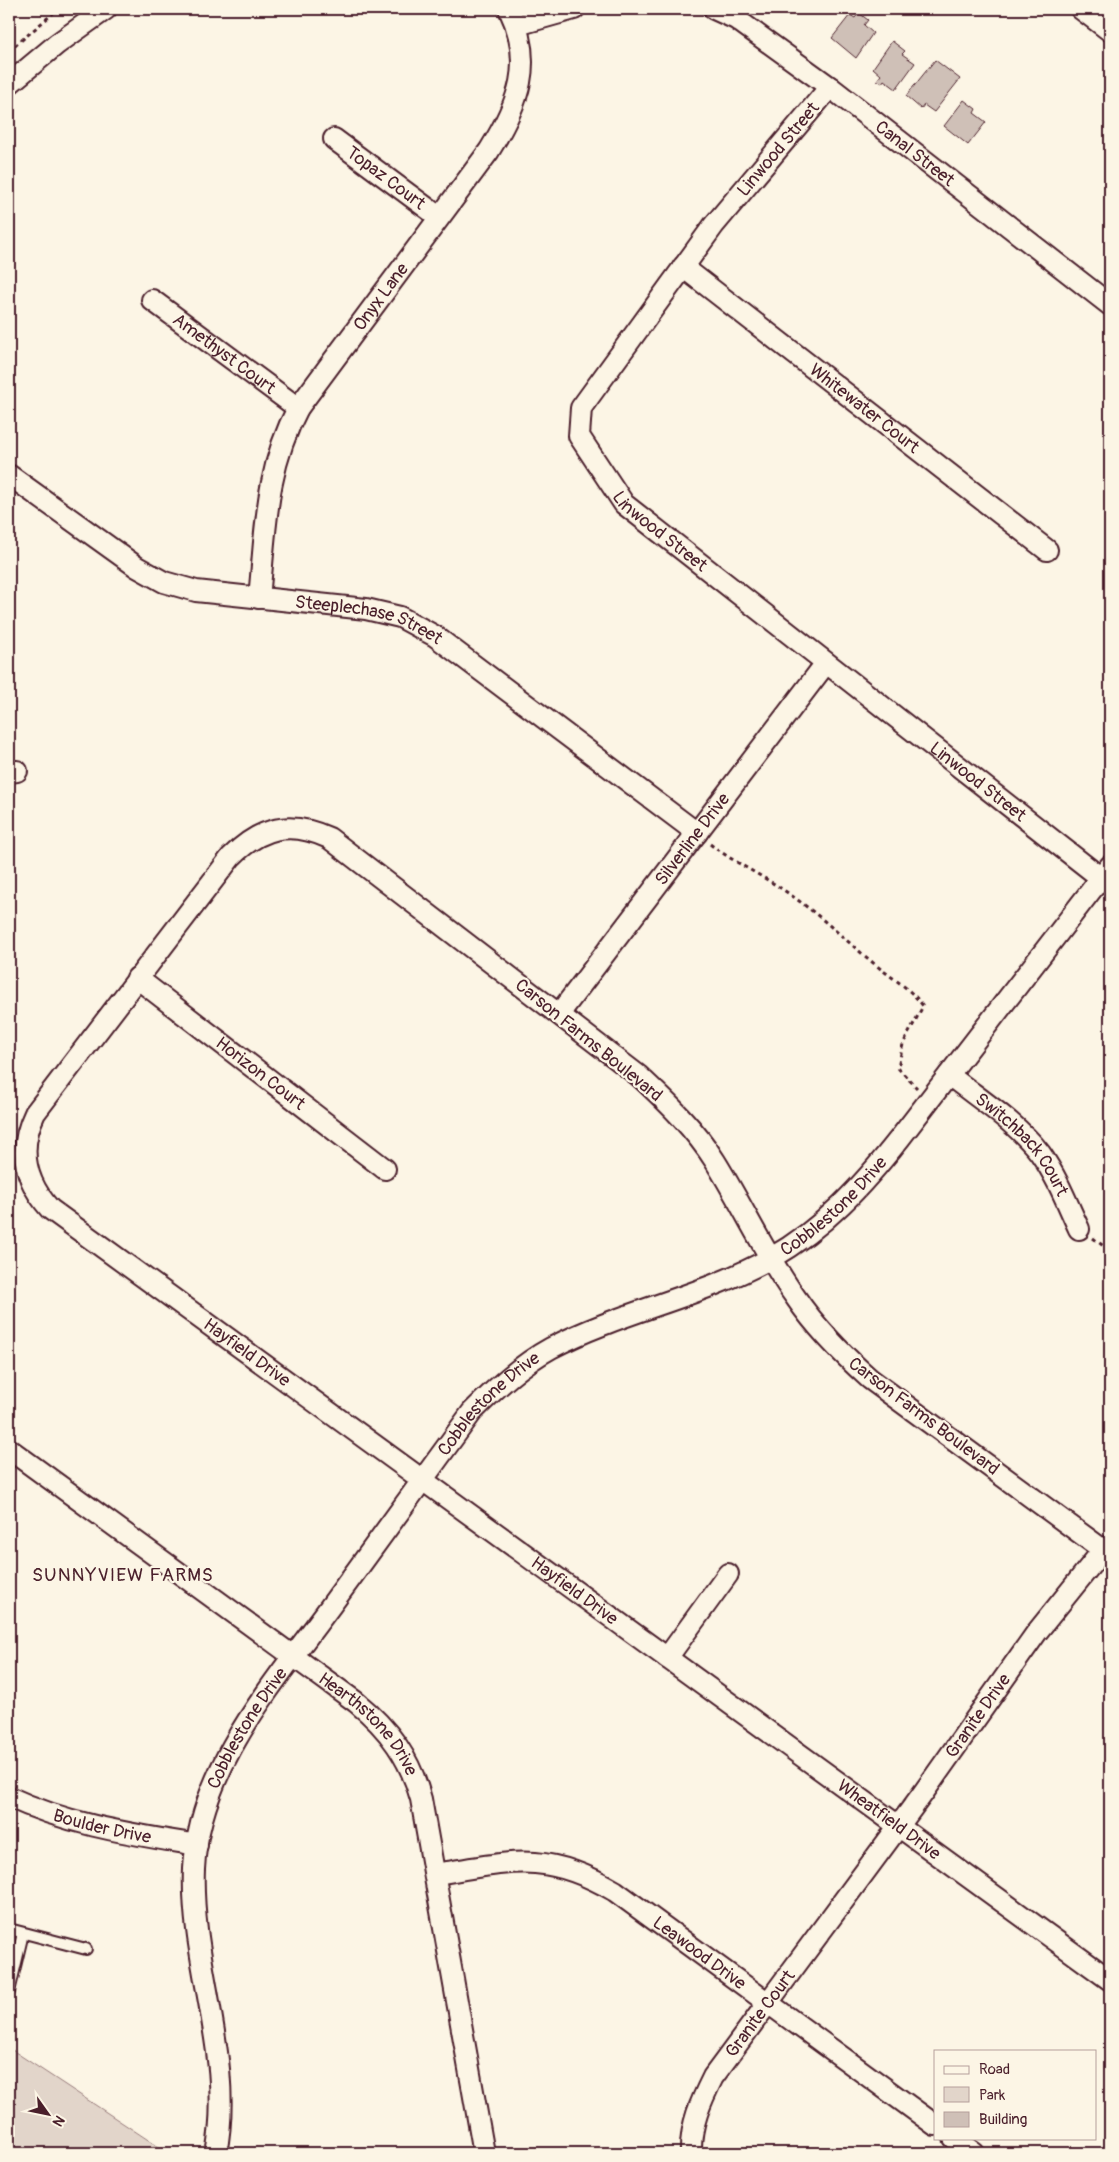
<svg xmlns="http://www.w3.org/2000/svg" width="1119" height="2162" viewBox="0 0 1119 2162" font-family="Pangolin,sans-serif">
<style>
.green{fill:#e2d5ca;stroke:#967a7a}
.building{fill:#cfc0b7;stroke:#4a1f2b}
.lines{fill:none;stroke-linecap:round;stroke-linejoin:round}
.lane-casing{stroke:#4a1f2b;stroke-width:14}
.street-casing{stroke:#4a1f2b;stroke-width:24}
.path{stroke:#4a1f2b;stroke-width:3;stroke-dasharray:4 4;stroke-linecap:butt}
.lane{stroke:#fcf5e5;stroke-width:10}
.street{stroke:#fcf5e5;stroke-width:20}
.labels{text-anchor:middle;stroke-width:4.5;stroke-linejoin:round;paint-order:stroke}
.street-label{font-size:18px;fill:#4a1f2b;stroke:#fcf5e5}
.neighbourhood-label{font-size:19px;letter-spacing:1px;fill:#4a1f2b;stroke:#fcf5e5}
</style>
<rect width="100%" height="100%" fill="#fcf5e5"/>
<filter id="ink" filterUnits="userSpaceOnUse"><feTurbulence type="fractalNoise" baseFrequency=".02" numOctaves="2"/><feDisplacementMap in="SourceGraphic" scale="10" xChannelSelector="R" yChannelSelector="G"/><feConvolveMatrix kernelMatrix="1 2 1 2 8 2 1 2 1" color-interpolation-filters="sRGB"/></filter>
<g filter="url(#ink)">
<polygon class="green" points="9,2048 168,2153 9,2153"/>
<g class="building">
<polygon points="859,13 868,20 864,25 873,33 856,58 832,38 850,15 855,18"/>
<polygon points="892,41 905,51 902,54 915,63 896,89 884,80 882,83 877,80 881,75 873,68"/>
<polygon points="935,60 960,79 934,112 924,105 921,109 906,96"/>
<polygon points="964,100 976,109 974,113 986,122 968,145 944,126"/>
</g>
<g class="lines">
<g class="lane-casing">
<g id="lane">
<polyline points="9,1929 86,1949"/>
<polyline points="9,1992 23,1933"/>
</g>
</g>
<g class="street-casing">
<g id="street">
<path id="s1" d="M714,9L736,19L830,87L1110,305"/>
<polyline points="1081,9 1110,31"/>
<polyline points="517,25 574,9"/>
<polyline points="9,84 57,44 106,9"/>
<path id="s2" d="M830,87L714,225L581,408L579,436L624,504L1101,878"/>
<path id="s3" d="M334,139L439,217"/>
<path id="s4" d="M683,267L1047,550"/>
<path id="s5" d="M152,300L298,408"/>
<path id="s6" d="M9,475L137,567L164,582L196,591L366,609L400,617L435,636L697,833"/>
<path id="s7" d="M259,598C266,530 265,470 298,408L489,151C519,103 535,63 509,9"/>
<polyline points="9,772 17,771"/>
<path id="s8" d="M137,978L385,1169"/>
<path id="s9" d="M559,1014L826,663"/>
<path id="s10" d="M949,1075C979,1099 1016,1122 1040,1153C1057,1177 1067,1203 1079,1229"/>
<path id="s11" d="M9,1449L356,1702C389,1729 410,1758 421,1799L484,2153"/>
<path id="s12" d="M1110,1555L870,1379C842,1354 817,1329 796,1298C765,1255 743,1206 715,1161C695,1129 667,1102 639,1076L329,838C290,820 261,827 231,857L35,1113C18,1148 24,1180 50,1209L1110,1980"/>
<polyline points="667,1658 728,1574"/>
<path id="s13" d="M9,1797C69,1825 132,1834 197,1845"/>
<path id="s14" d="M435,1874C510,1862 545,1850 615,1891L935,2125"/>
<polyline points="954,2138 974,2153"/>
<path id="s15" d="M216,2153C235,2058 190,1964 194,1869C199,1765 277,1680 335,1600C380,1538 426,1475 472,1412C496,1388 520,1365 551,1348C621,1311 702,1297 771,1258C824,1228 863,1185 900,1138L1110,866"/>
<path id="s16" d="M691,2153C690,2125 701,2101 713,2077L921,1796L1037,1632L1103,1550"/>
</g>
</g>
<g class="path">
<polyline points="9,51 58,9"/>
<path d="M710,844C733,862 760,874 785,891C819,914 845,940 877,966C893,979 910,988 923,1006L903,1044L898,1068L917,1088"/>
<polyline points="1093,1238 1110,1251"/>
</g>
<use href="#lane" class="lane"/>
<use href="#street" class="street"/>
</g>
</g>
<g class="labels">
<g class="street-label">
<text transform="translate(778 149) rotate(-50)" y="6">Linwood Street</text>
<text dy="6" stroke="none"><textPath href="#s1" startOffset="248">Canal Street</textPath></text>
<text dy="6" stroke="none"><textPath href="#s3" startOffset="65">Topaz Court</textPath></text>
<text dy="6" stroke="none"><textPath href="#s7" startOffset="334">Onyx Lane</textPath></text>
<text dy="6" stroke="none"><textPath href="#s5" startOffset="90">Amethyst Court</textPath></text>
<text dy="6" stroke="none"><textPath href="#s4" startOffset="230">Whitewater Court</textPath></text>
<text dy="6" stroke="none"><textPath href="#s2" startOffset="561">Linwood Street</textPath></text>
<text dy="6" stroke="none"><textPath href="#s6" startOffset="398">Steeplechase Street</textPath></text>
<text dy="6" stroke="none"><textPath href="#s2" startOffset="966">Linwood Street</textPath></text>
<text dy="6" stroke="none"><textPath href="#s9" startOffset="220">Silverline Drive</textPath></text>
<text transform="translate(589 1040) rotate(39)" y="6">Carson Farms Boulevard</text>
<text dy="6" stroke="none"><textPath href="#s8" startOffset="156">Horizon Court</textPath></text>
<text dy="6" stroke="none"><textPath href="#s10" startOffset="102">Switchback Court</textPath></text>
<text dy="6" stroke="none"><textPath href="#s15" startOffset="1249">Cobblestone Drive</textPath></text>
<text dy="6" stroke="none"><textPath href="#s12" startOffset="1850">Hayfield Drive</textPath></text>
<text dy="6" stroke="none"><textPath href="#s15" startOffset="845">Cobblestone Drive</textPath></text>
<text transform="translate(924 1416) rotate(37)" y="6">Carson Farms Boulevard</text>
<text dy="6" stroke="none"><textPath href="#s12" startOffset="2255">Hayfield Drive</textPath></text>
<text dy="6" stroke="none"><textPath href="#s16" startOffset="528">Granite Drive</textPath></text>
<text dy="6" stroke="none"><textPath href="#s11" startOffset="454">Hearthstone Drive</textPath></text>
<text dy="6" stroke="none"><textPath href="#s15" startOffset="439">Cobblestone Drive</textPath></text>
<text dy="6" stroke="none"><textPath href="#s12" startOffset="2644">Wheatfield Drive</textPath></text>
<text dy="6" stroke="none"><textPath href="#s13" startOffset="98">Boulder Drive</textPath></text>
<text dy="6" stroke="none"><textPath href="#s14" startOffset="291">Leawood Drive</textPath></text>
<text dy="6" stroke="none"><textPath href="#s16" startOffset="159">Granite Court</textPath></text>
</g>
<g class="neighbourhood-label">
<text x="123" y="1581">SUNNYVIEW FARMS</text>
</g>
</g>
<rect width="1119" height="2162" fill="none" stroke="#fcf5e5" stroke-width="30"/>
<rect x="15" y="15" width="1089" height="2132" fill="none" stroke="#4a1f2b" stroke-width="2" filter="url(#ink)"/>
<rect x="934" y="2050" width="162" height="90" fill="#fcf5e5" stroke="#b59f9b"/>
<rect x="944" y="2066" width="25" height="8" fill="#fcf5e5" stroke="#b59f9b"/>
<text x="979" y="2074" font-size="15" fill="#4a1f2b">Road</text>
<rect x="944" y="2087" width="25" height="15" fill="#e2d5ca" stroke="#b59f9b"/>
<text x="979" y="2100" font-size="15" fill="#4a1f2b">Park</text>
<rect x="944" y="2112" width="25" height="15" fill="#cfc0b7" stroke="#b59f9b"/>
<text x="979" y="2124" font-size="15" fill="#4a1f2b">Building</text>
<g transform="translate(48 2114) rotate(123)" stroke="#fcf5e5" stroke-width="4" paint-order="stroke">
<path d="M0-4L9 19L0 12L-9 19Z" fill="#4a1f2b"/>
<text y="-8" font-size="14" font-weight="bold" text-anchor="middle" fill="#4a1f2b">N</text>
</g>
</svg>
